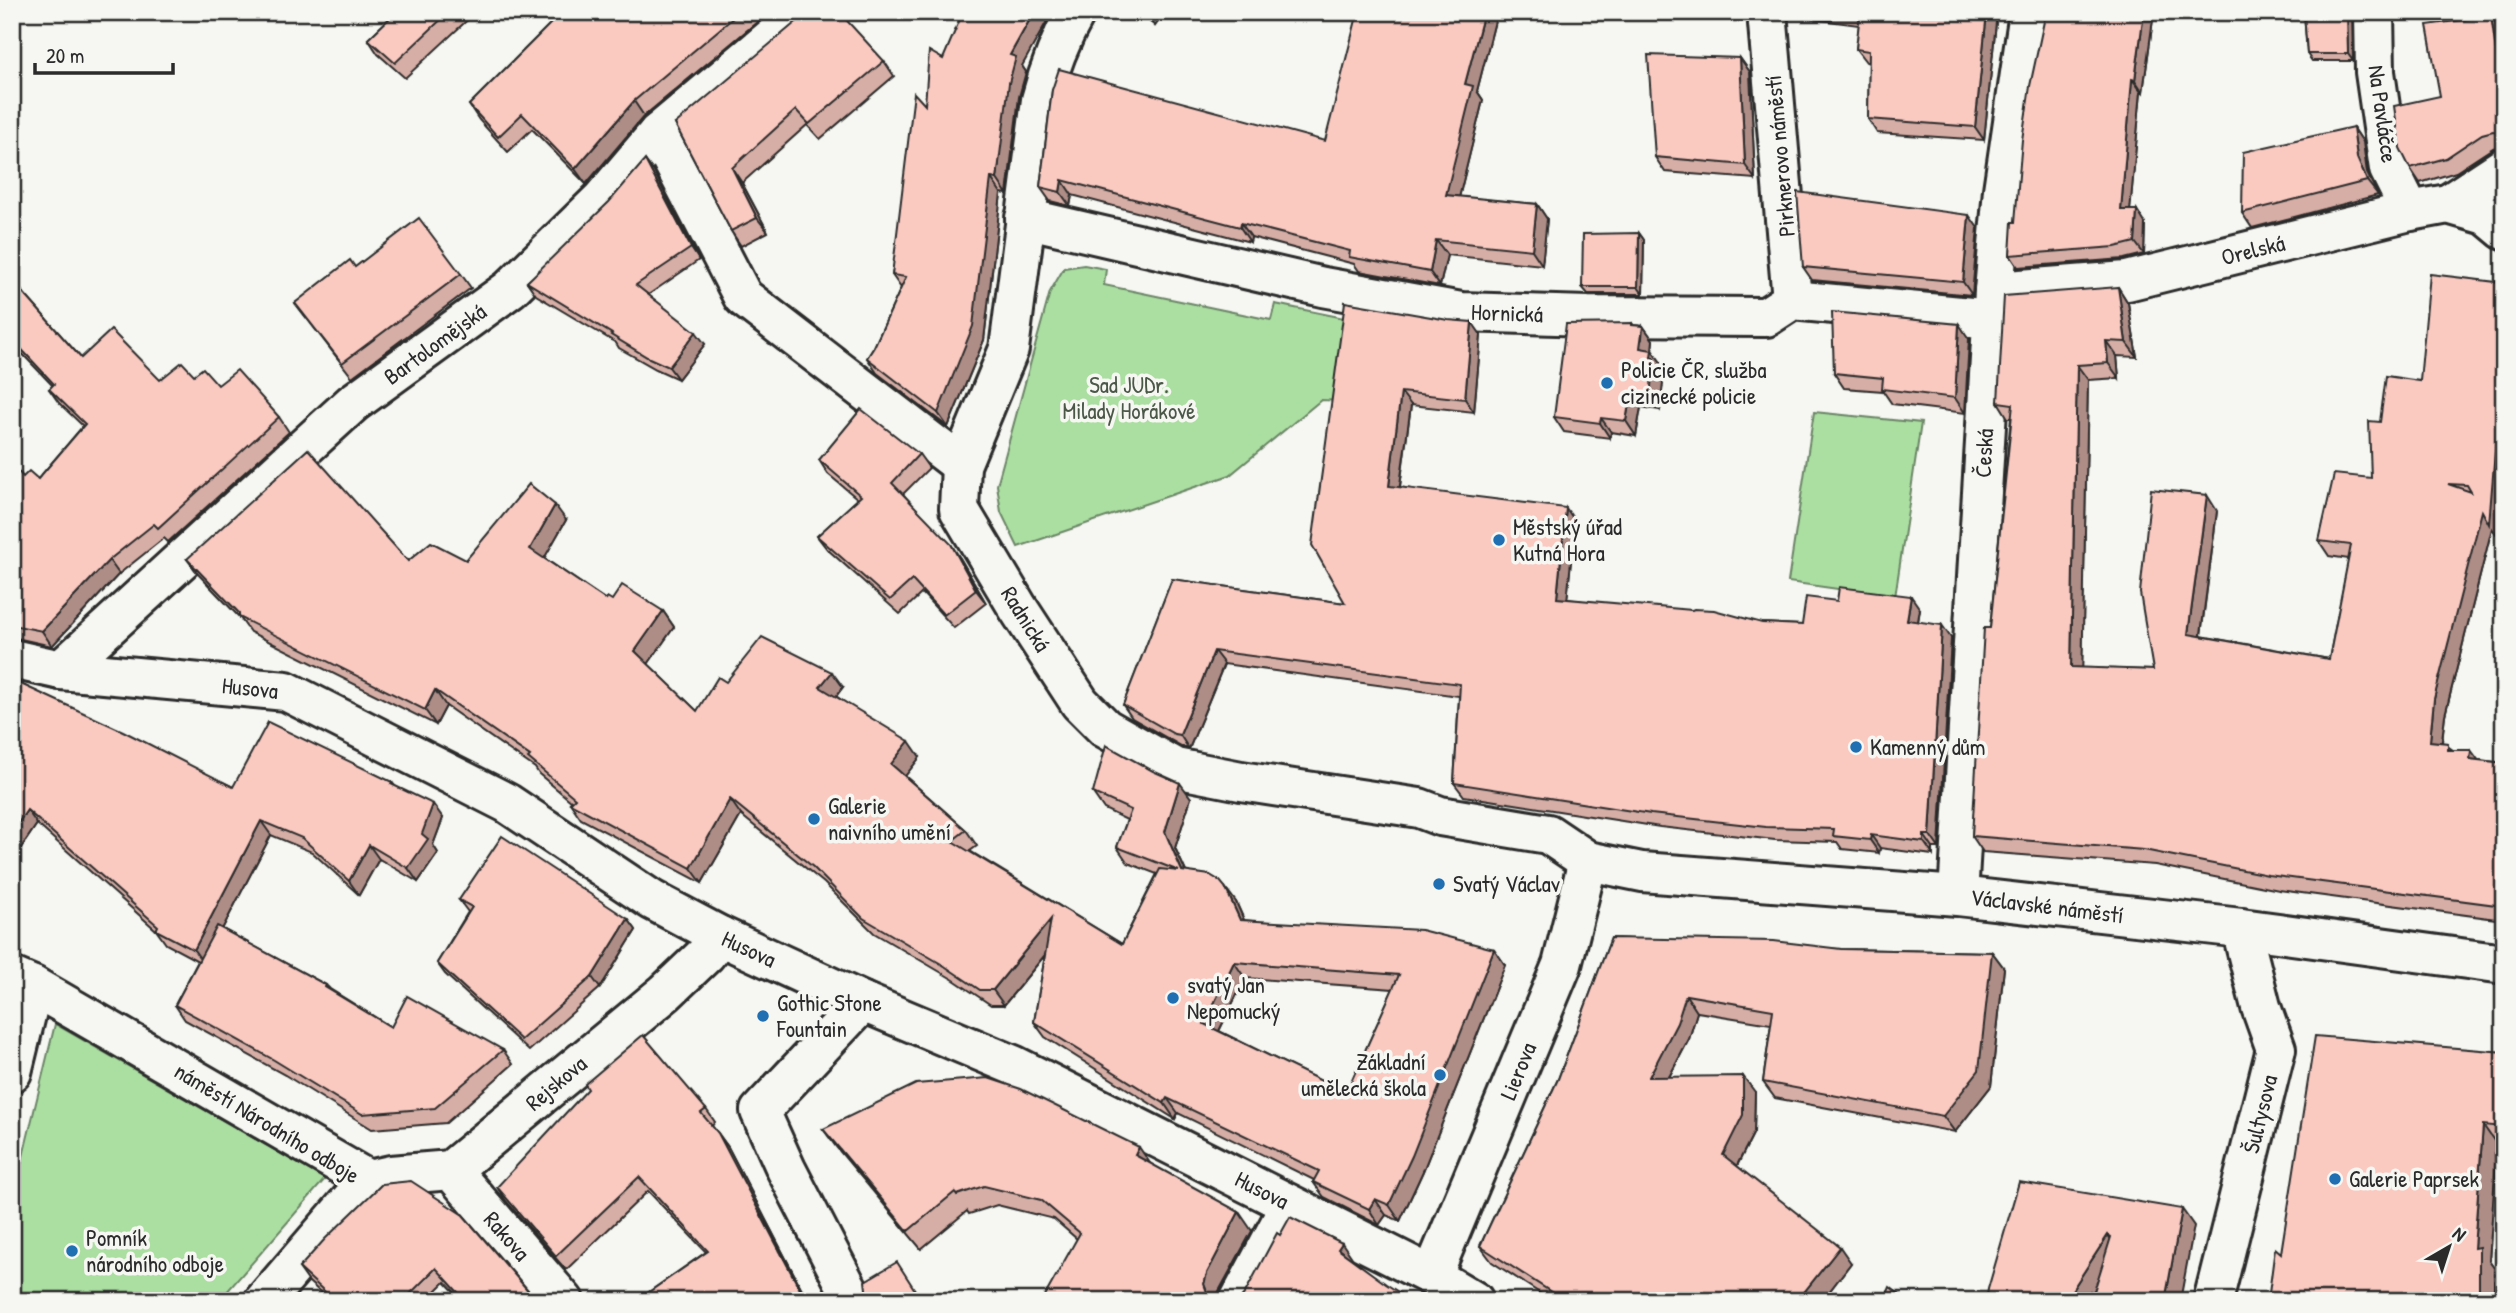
<svg xmlns="http://www.w3.org/2000/svg" width="2516" height="1313" viewBox="0 0 2516 1313" font-family="'Patrick Hand',sans-serif">
<style>
.green{fill:#abdfa1;stroke:#6b8566;stroke-width:2}
.lines{fill:none;stroke-linecap:round;stroke-linejoin:round}
.pedestrian-casing{stroke:#2b2b2b;stroke-width:44}
.minor-casing{stroke:#2b2b2b;stroke-width:44}
.pedestrian{stroke:#f6f6f2;stroke-width:38}
.minor{stroke:#f6f6f2;stroke-width:38}
.wall{fill:#d7aea6;stroke:#2b2b2b;stroke-width:2;fill-rule:evenodd}
.shaded-wall{fill:#af8d87;stroke:#2b2b2b;stroke-width:2}
.building{fill:#facac1;stroke:#2b2b2b;stroke-width:2;fill-rule:evenodd}
.poi-dot{fill:#1f6fb2;stroke:#f6f6f2;stroke-width:2.5}
.labels{text-anchor:middle;stroke-width:7;stroke-linejoin:round;paint-order:stroke}
.street-label{font-size:23px;fill:#2b2b2b;stroke:#f6f6f2}
.poi-label{font-size:23px;fill:#2b2b2b;stroke:#f6f6f2;text-anchor:start}
.park-label{font-size:23px;fill:#4b5848;stroke:#f6f6f2}
</style>
<rect width="100%" height="100%" fill="#f6f6f2"/>
<filter id="ink" filterUnits="userSpaceOnUse"><feTurbulence type="fractalNoise" baseFrequency=".0143" numOctaves="2"/><feDisplacementMap in="SourceGraphic" scale="14" xChannelSelector="R" yChannelSelector="G"/><feConvolveMatrix kernelMatrix="1 2 1 2 8 2 1 2 1" color-interpolation-filters="sRGB"/></filter>
<g filter="url(#ink)">
<g class="green">
<polygon points="1084,265 1106,269 1104,285 1271,320 1275,304 1354,320 1343,401 1321,400 1230,475 1018,547 1001,512 997,485 1050,292 1064,268"/>
<polygon points="1814,412 1921,423 1895,597 1788,582"/>
<polygon points="55,1024 325,1179 219,1301 12,1301 12,1202"/>
</g>
<g class="lines">
<g class="pedestrian-casing">
<g id="pedestrian">
<polyline points="658,133 743,297 961,465"/>
<polyline points="2448,204 2504,167"/>
<polyline points="2213,1301 2276,1049 2261,1007 2241,928"/>
</g>
</g>
<g class="minor-casing">
<g id="minor">
<path d="M1076,12C1060,40 1049,69 1041,100L1009,349L961,465L959,509L1018,608L1080,703L1105,728L1175,768L1241,781L1419,808L1440,816L1548,834L1588,861L1642,872L1958,896L2241,928L2504,964"/>
<polyline points="1767,12 1792,300"/>
<polyline points="2374,12 2375,72 2389,169 2410,211"/>
<polyline points="1025,218 1323,287 1461,312 1588,316 1766,317 1792,300 1992,319"/>
<polyline points="1994,291 2127,281 2410,211 2448,204 2486,215 2504,230"/>
<polyline points="12,659 61,670 286,691 507,803 652,900 720,936 863,1002 1013,1065 1432,1276 1474,1301"/>
<polyline points="61,670 353,403 510,289 602,199 658,133 803,12"/>
<polyline points="1958,896 1994,291 2003,190 2029,12"/>
<polyline points="12,977 33,986 368,1180"/>
<polyline points="12,1072 33,986"/>
<polyline points="451,1170 564,1301"/>
<polyline points="368,1180 391,1175 451,1170 665,993 706,954 720,936"/>
<polyline points="1432,1276 1562,965 1588,861"/>
<polyline points="264,1301 368,1180"/>
<polyline points="854,1301 786,1169 760,1111 863,1002"/>
<polyline points="1239,1301 1290,1205"/>
</g>
</g>
<use href="#pedestrian" class="pedestrian"/>
<use href="#minor" class="minor"/>
</g>
<g class="wall">
<polygon points="396,12 476,12 405,78 378,54 368,39"/>
<polygon points="562,12 769,12 644,116 586,184 532,129 508,152 479,120 469,105"/>
<polygon points="1138,12 1165,12 1155,26"/>
<polygon points="1787,12 1997,12 1984,140 1877,133 1868,119 1869,63 1866,62 1856,49 1859,25 1790,16"/>
<polygon points="2046,12 2154,12 2143,92 2141,91 2130,210 2145,223 2144,254 2124,259 2018,267 2010,255 2015,222"/>
<polygon points="2166,12 2193,12 2193,17"/>
<polygon points="2304,12 2352,12 2353,61 2312,61 2307,54"/>
<polygon points="1496,17 1477,91 1483,100 1459,197 1537,204 1547,219 1542,265 1447,255 1440,286 1359,271 1354,264 1251,237 1250,242 1072,195 1070,206 1050,201 1040,187 1052,90 1325,141"/>
<polygon points="2502,31 2504,45 2504,145 2493,148 2456,172 2420,183 2410,168 2440,96"/>
<polygon points="1740,58 1750,72 1755,179 1665,172 1655,157"/>
<polygon points="943,59 1022,66 1026,72 1019,97 1007,194 1001,193 984,340 948,427 877,373 867,358 874,347 901,288 892,275 925,105"/>
<polygon points="884,61 894,76 820,139 807,125 742,183 768,232 741,246 731,231 675,124"/>
<polygon points="2353,127 2363,142 2367,173 2378,195 2252,228 2242,213"/>
<polygon points="654,172 699,260 648,295 705,344 678,379 656,369 619,348 616,343 536,295 527,282"/>
<polygon points="1978,228 1972,295 1812,280 1803,267"/>
<polygon points="1639,233 1644,240 1643,294 1588,294 1582,287"/>
<polygon points="355,267 461,274 471,288 352,377 295,303"/>
<polygon points="12,280 81,358 160,380 194,375 218,385 279,417 289,432 168,542 164,538 119,574 52,646 16,638 12,632 12,477 23,477 38,479 83,426 59,403 49,389 53,386 12,343"/>
<polygon points="2504,283 2504,492 2500,539 2492,528 2445,715 2442,742 2453,750 2478,760 2504,763 2504,920 2279,890 2155,865 1983,852 1972,836 1990,628 2011,418 2008,418 1998,402 2118,287 2128,303 2137,357 2117,356 2119,378 2088,380 2082,668 2153,670 2217,511 2201,636 2329,659 2349,559 2329,556 2319,541 2371,478 2380,422 2420,381"/>
<polygon points="1345,302 1481,335 1474,412 1411,405 1400,487 1575,521 1567,599 1762,623 1802,625 1837,601 1920,609 1918,622 1951,638 1939,848 1933,848 1933,855 1880,848 1879,853 1842,849 1837,842 1775,840 1660,827 1464,796 1454,783 1459,696 1224,664 1189,749 1183,747 1132,718 1123,705 1172,579 1345,603"/>
<polygon points="1632,323 1633,325 1643,326 1653,340 1652,350 1662,364 1661,368 1664,372 1660,410 1641,407 1636,436 1611,432 1610,438 1564,432 1554,417"/>
<polygon points="1969,339 1965,413 1892,404 1883,391 1844,388 1834,373"/>
<polygon points="919,454 929,468 903,494 960,558 986,603 954,628 922,593 900,614 827,549 817,536 858,499 828,474 819,460"/>
<path d="M566,520L544,558L606,600H612L663,611L674,627L648,664L697,711L726,682L843,687L836,696L920,757L905,776L966,830L977,846L970,851L1122,944L1157,874L1128,863L1117,847L1127,820L1104,809L1093,793L1191,798L1175,848L1186,872L1236,902L1244,920L1494,949L1505,965L1423,1171L1400,1221L1386,1215L1379,1225L1324,1197L1313,1182L1314,1180L1178,1113L1175,1119L1045,1037L1034,1022L1045,955L1004,1005H991L954,980L874,933L824,883L741,815L702,883L581,819L570,803L572,802L539,774L535,768L446,706L436,725L250,632L240,618L198,574L187,559L466,560ZM1245,978L1393,989L1346,1093L1219,1031Z"/>
<polygon points="12,675 18,683 233,787 392,782 395,786 443,818 433,845 438,853 418,882 379,859 359,895 312,852 271,835 222,929 326,985 330,989 391,1027 503,1050 513,1064 446,1123 372,1129 285,1075 185,1020 175,1005 198,961 166,944 156,930 37,824 12,861"/>
<polygon points="459,900 628,919 636,930 600,988 529,1051 445,974 437,963 468,912"/>
<polygon points="1611,938 1841,949 1992,952 2004,968 1991,1086 1955,1132 1775,1098 1763,1082 1771,1024 1697,1012 1689,1039 1669,1077 1755,1092 1754,1132 1737,1166 1851,1263 1822,1301 1552,1301 1492,1262 1480,1246 1558,1079"/>
<polygon points="2504,1052 2504,1146 2497,1145 2489,1261 2494,1268 2494,1301 2268,1301 2281,1253"/>
<polygon points="706,1109 715,1122 712,1126 728,1147 808,1301 636,1301 706,1252 648,1191 566,1270 506,1201 497,1187"/>
<polygon points="823,1129 1149,1163 1252,1231 1219,1291 1077,1239 1054,1219 997,1205 969,1214 967,1211 921,1249 836,1147"/>
<polygon points="382,1184 537,1301 463,1301 445,1282 426,1301 330,1301 309,1282 299,1268"/>
</g>
<g class="shaded-wall">
<polygon points="1034,12 1052,12 1022,66 1026,72 1019,97 1007,194 997,179 1010,55"/>
<polygon points="1146,12 1165,12 1155,26"/>
<polygon points="1484,12 1493,12 1496,17 1477,91 1483,100 1456,210 1446,195 1465,84"/>
<polygon points="1987,12 1997,12 1984,140 1975,127"/>
<polygon points="2144,12 2154,12 2143,92 2135,80"/>
<polygon points="2347,12 2352,12 2353,61 2348,54"/>
<polygon points="2491,16 2502,31 2504,45 2504,107"/>
<polygon points="1740,58 1750,72 1755,179 1745,165"/>
<polygon points="2132,79 2141,91 2129,222 2121,210"/>
<polygon points="634,101 644,116 586,184 575,169"/>
<polygon points="2353,127 2363,142 2367,173 2378,195 2367,181 2357,158"/>
<polygon points="645,160 654,172 699,260 691,248"/>
<polygon points="732,168 742,183 768,232 757,218"/>
<polygon points="991,178 1001,193 984,340 948,427 938,413"/>
<polygon points="1062,180 1072,195 1070,206 1060,192"/>
<polygon points="1537,204 1547,219 1542,265 1532,250"/>
<polygon points="2137,210 2145,223 2144,254 2135,242"/>
<polygon points="1969,215 1978,228 1972,295 1963,282"/>
<polygon points="1241,223 1251,237 1250,242 1240,227"/>
<polygon points="1639,233 1644,240 1643,294 1638,287"/>
<polygon points="1436,240 1447,255 1440,286 1430,272"/>
<polygon points="2118,287 2128,303 2137,357 2126,342"/>
<polygon points="1472,322 1481,335 1474,412 1465,399"/>
<polygon points="1632,323 1642,338 1643,326 1653,340 1652,350 1662,364 1661,368 1664,372 1660,410 1650,396 1640,348"/>
<polygon points="1959,324 1969,339 1965,413 1955,398"/>
<polygon points="696,332 705,344 678,379 669,367"/>
<polygon points="2106,341 2117,356 2119,378 2108,363"/>
<polygon points="2077,365 2088,380 2082,683 2071,667"/>
<polygon points="2500,391 2504,396 2504,492 2500,539 2492,528 2445,715 2440,756 2430,741 2434,699"/>
<polygon points="1401,392 1411,405 1398,499 1389,486"/>
<polygon points="1631,393 1641,407 1636,436 1626,421"/>
<polygon points="1601,418 1611,432 1610,438 1600,423"/>
<polygon points="2207,495 2217,511 2199,649 2188,634"/>
<polygon points="555,505 566,520 541,564 530,549"/>
<polygon points="1566,508 1575,521 1566,611 1557,598"/>
<polygon points="951,544 960,558 986,603 976,590"/>
<polygon points="109,560 119,574 52,646 42,631"/>
<polygon points="1911,596 1920,609 1916,633 1907,620"/>
<polygon points="663,611 674,627 646,667 635,651"/>
<polygon points="1942,625 1951,638 1939,848 1930,835"/>
<polygon points="1214,651 1224,664 1189,749 1180,735"/>
<polygon points="832,672 843,687 831,703 820,687"/>
<polygon points="435,690 446,706 436,725 425,710"/>
<polygon points="909,741 920,757 902,780 891,764"/>
<polygon points="2471,750 2482,765 2470,759"/>
<polygon points="1180,783 1191,798 1175,848 1193,887 1182,871 1165,832"/>
<polygon points="730,799 741,815 702,883 691,868"/>
<polygon points="433,804 443,818 433,845 438,853 418,882 408,868"/>
<polygon points="27,810 37,824 12,861 12,832"/>
<polygon points="261,821 271,835 204,964 194,950"/>
<polygon points="1871,835 1880,848 1879,853 1870,840"/>
<polygon points="1924,835 1933,848 1933,855 1924,842"/>
<polygon points="369,845 379,859 359,895 349,881"/>
<polygon points="1225,887 1236,902 1251,936 1240,920"/>
<polygon points="628,919 636,930 600,988 592,977"/>
<polygon points="1051,919 1062,934 1004,1005 993,990"/>
<polygon points="1494,949 1505,965 1423,1171 1400,1221 1389,1205"/>
<polygon points="1992,952 2004,968 1991,1086 1955,1132 1943,1116"/>
<polygon points="1234,962 1245,978 1215,1039 1204,1024"/>
<polygon points="1686,995 1697,1012 1689,1039 1660,1094 1649,1077"/>
<polygon points="1743,1076 1755,1092 1754,1132 1734,1171 1723,1155"/>
<polygon points="1167,1098 1178,1113 1175,1119 1164,1103"/>
<polygon points="2483,1125 2497,1145 2489,1261 2494,1268 2494,1301 2479,1301 2474,1248"/>
<polygon points="718,1133 728,1147 808,1301 806,1301"/>
<polygon points="1139,1147 1152,1166 1135,1155"/>
<polygon points="1375,1199 1386,1215 1379,1225 1369,1209"/>
<polygon points="2182,1209 2194,1226 2180,1301 2165,1301"/>
<polygon points="1239,1212 1252,1231 1219,1291 1218,1301 1212,1301 1208,1295 1204,1284 1207,1273"/>
<polygon points="2108,1235 2119,1252 2087,1301 2065,1301"/>
<polygon points="1342,1243 1355,1262 1338,1249"/>
<polygon points="1840,1247 1851,1263 1822,1301 1797,1301"/>
</g>
<g class="building">
<polygon points="396,12 449,12 395,63 368,39"/>
<polygon points="562,12 740,12 634,101 575,169 522,114 498,137 469,105"/>
<polygon points="808,12 839,12 884,61 809,124 796,110 732,168 757,218 731,231 675,124"/>
<polygon points="963,12 1034,12 1010,55 1016,57 1009,83 997,179 991,178 973,326 938,413 867,358 874,347 906,277 892,275 914,93 925,105 929,51 943,59"/>
<polygon points="1358,12 1484,12 1465,84 1473,86 1446,195 1537,204 1532,250 1436,240 1430,272 1349,257 1350,251 1241,223 1240,227 1062,180 1060,192 1040,187 1052,90 1059,69 1325,141"/>
<polygon points="1853,12 1987,12 1975,127 1868,119 1869,51 1856,49 1860,13"/>
<polygon points="2046,12 2144,12 2135,80 2132,79 2121,210 2137,210 2135,242 2115,247 2010,255 2012,222 2015,222 2022,140 2030,86"/>
<polygon points="2304,12 2347,12 2348,54 2307,54"/>
<polygon points="2491,16 2504,107 2504,133 2493,131 2482,134 2446,158 2410,168 2400,148 2394,106 2440,96 2427,25"/>
<polygon points="1648,55 1740,58 1745,165 1655,157"/>
<polygon points="2353,127 2357,158 2367,181 2242,213 2243,152"/>
<polygon points="645,160 691,248 636,285 696,332 669,367 647,357 611,335 612,334 527,282 609,202"/>
<polygon points="1797,192 1969,215 1963,282 1803,267"/>
<polygon points="419,218 461,274 342,363 295,303 350,260 355,267"/>
<polygon points="1639,233 1638,287 1582,287 1583,234"/>
<path d="M2430,274L2504,283V391H2500L2489,524L2482,511L2434,699L2430,741L2448,743V750H2471L2470,759L2504,763V906L2268,875L2144,850L1972,836L1984,628H1990L2013,404L1998,402L2004,296L2118,287L2126,342L2106,341L2108,363L2077,365L2071,667L2153,670L2140,593L2151,489L2207,495L2188,634L2329,659L2351,545L2319,541L2334,474L2371,478L2369,421L2380,422L2386,376L2420,381ZM2448,484L2467,485L2471,492Z"/>
<polygon points="12,280 81,358 111,330 160,380 182,362 194,375 203,368 218,385 237,370 279,417 158,528 154,524 109,560 42,631 12,625 12,477 18,471 23,477 29,471 38,479 85,424 49,389 54,384 12,339"/>
<polygon points="1345,302 1448,320 1472,322 1465,399 1401,392 1389,486 1566,508 1557,598 1692,610 1694,609 1714,610 1762,623 1802,625 1806,597 1837,601 1839,587 1911,596 1907,620 1942,625 1930,835 1924,835 1924,842 1871,835 1870,840 1833,836 1834,829 1766,827 1651,814 1454,783 1460,684 1214,651 1180,735 1174,734 1123,705 1172,579 1345,603 1312,545"/>
<polygon points="1832,312 1959,324 1955,398 1882,389 1883,378 1834,373"/>
<polygon points="1632,323 1632,325 1643,326 1640,348 1652,350 1651,357 1654,357 1650,396 1631,393 1626,421 1601,418 1600,423 1554,417 1566,324"/>
<polygon points="861,409 919,454 892,483 951,544 976,590 944,615 912,580 890,600 817,536 861,496 819,460"/>
<path d="M308,449L408,561L431,542L466,560L529,484L555,505L530,549L606,600L607,597L612,600L622,585L663,611L635,651L697,711L718,677L726,682L762,637L832,672L820,687L909,741L891,764L966,830L952,841L1122,944L1160,869L1179,871L1117,847L1131,810L1093,793L1106,745L1153,771L1180,783L1165,832L1182,871L1210,875L1220,881L1225,887L1240,920L1421,930L1494,949L1412,1156L1389,1205L1375,1199L1369,1209L1313,1182L1319,1171L1167,1098L1164,1103L1034,1022L1051,919L993,990H980L943,965L863,918L813,867L730,799L691,868L570,803L575,798L528,758L530,756L435,690L425,710L239,617V613L187,559ZM1234,962L1399,975L1346,1093L1204,1024Z"/>
<polygon points="12,680 123,731 233,787 268,722 392,782 391,784 433,804 422,834 428,839 408,868 369,845 349,881 302,838 261,821 194,950 156,930 158,926 27,810 12,832"/>
<polygon points="502,836 628,919 592,977 521,1040 437,963 472,907 459,900"/>
<polygon points="217,926 326,985 325,987 391,1027 407,996 503,1050 435,1108 362,1114 274,1060 175,1005"/>
<polygon points="1611,938 1774,941 1841,949 1992,952 1979,1070 1943,1116 1763,1082 1773,1010 1686,995 1677,1023 1649,1077 1743,1076 1743,1115 1723,1155 1840,1247 1797,1301 1565,1301 1480,1246 1558,1079"/>
<polygon points="643,1035 706,1109 701,1113 718,1133 806,1301 636,1301 708,1251 639,1177 556,1256 497,1187 588,1089 585,1084"/>
<polygon points="2315,1036 2504,1052 2504,1127 2483,1125 2474,1248 2479,1247 2479,1301 2268,1301 2275,1248 2281,1253"/>
<polygon points="988,1078 1021,1089 1139,1147 1135,1155 1239,1212 1207,1273 1204,1284 1208,1295 1214,1301 1042,1301 1080,1233 1041,1200 984,1186 957,1195 955,1192 908,1231 823,1129 916,1084"/>
<polygon points="411,1181 463,1215 537,1301 466,1301 436,1268 403,1301 393,1301 391,1299 389,1301 335,1301 299,1268 325,1239 382,1184"/>
<polygon points="2019,1182 2182,1209 2165,1301 2091,1301 2111,1237 2108,1235 2065,1301 1986,1301 1988,1289"/>
<polygon points="1290,1217 1342,1243 1338,1249 1386,1284 1412,1301 1238,1301 1245,1293 1277,1233 1280,1235"/>
<polygon points="897,1262 922,1301 861,1301 863,1299 866,1289 865,1281"/>
<polygon points="1890,1287 1908,1301 1884,1301"/>
</g>
</g>
<g class="poi-dot">
<circle cx="1607" cy="383" r="7"/>
<circle cx="1499" cy="540" r="7"/>
<circle cx="1856" cy="747" r="7"/>
<circle cx="814" cy="819" r="7"/>
<circle cx="1439" cy="884" r="7"/>
<circle cx="1173" cy="998" r="7"/>
<circle cx="763" cy="1016" r="7"/>
<circle cx="1440" cy="1075" r="7"/>
<circle cx="2335" cy="1179" r="7"/>
<circle cx="72" cy="1251" r="7"/>
</g>
<g class="labels">
<g class="street-label">
<text transform="translate(2383 114) rotate(82)" y="8">Na Pavláčce</text>
<text transform="translate(1780 156) rotate(-95)" y="8">Pirknerovo náměstí</text>
<text transform="translate(2253 250) rotate(-14)" y="8">Orelská</text>
<text transform="translate(1507 313) rotate(2)" y="8">Hornická</text>
<text transform="translate(435 344) rotate(-36)" y="8">Bartolomějská</text>
<text transform="translate(1984 453) rotate(-87)" y="8">Česká</text>
<text transform="translate(1026 619) rotate(58)" y="8">Radnická</text>
<text transform="translate(250 688) rotate(6)" y="8">Husova</text>
<text transform="translate(2047 906) rotate(7)" y="8">Václavské náměstí</text>
<text transform="translate(749 949) rotate(25)" y="8">Husova</text>
<text transform="translate(1518 1071) rotate(-68)" y="8">Lierova</text>
<text transform="translate(556 1083) rotate(-40)" y="8">Rejskova</text>
<text transform="translate(2260 1114) rotate(-76)" y="8">Šultysova</text>
<text transform="translate(267 1123) rotate(31)" y="8">náměstí Národního odboje</text>
<text transform="translate(1262 1190) rotate(27)" y="8">Husova</text>
<text transform="translate(507 1236) rotate(49)" y="8">Rakova</text>
</g>
<g class="poi-label">
<text x="1621" y="378">Policie ČR, služba<tspan x="1621" dy="26">cizinecké policie</tspan></text>
<text x="1513" y="535">Městský úřad<tspan x="1513" dy="26">Kutná Hora</tspan></text>
<text x="1870" y="755">Kamenný dům</text>
<text x="828" y="814">Galerie<tspan x="828" dy="26">naivního umění</tspan></text>
<text x="1453" y="892">Svatý Václav</text>
<text x="1187" y="993">svatý Jan<tspan x="1187" dy="26">Nepomucký</tspan></text>
<text x="777" y="1011">Gothic Stone<tspan x="777" dy="26">Fountain</tspan></text>
<text x="1426" y="1070" text-anchor="end">Základní<tspan x="1426" dy="26">umělecká škola</tspan></text>
<text x="2349" y="1187">Galerie Paprsek</text>
<text x="86" y="1246">Pomník<tspan x="86" dy="26">národního odboje</tspan></text>
</g>
<g class="park-label">
<text x="1129" y="393">Sad JUDr.<tspan x="1129" dy="26">Milady Horákové</tspan></text>
</g>
</g>
<rect width="2516" height="1313" fill="none" stroke="#f6f6f2" stroke-width="42"/>
<rect x="21" y="21" width="2474" height="1271" fill="none" stroke="#2b2b2b" stroke-width="2.5" filter="url(#ink)"/>
<g transform="translate(2449 1247) rotate(39)" stroke="#f6f6f2" stroke-width="5" paint-order="stroke">
<path d="M0-5L12 26L0 18L-12 26Z" fill="#2b2b2b"/>
<text y="-10" font-size="19" font-weight="bold" text-anchor="middle" fill="#2b2b2b">N</text>
</g>
<path d="M35 63v10h138v-10" fill="none" stroke="#2b2b2b" stroke-width="3.5"/>
<text x="46" y="63" font-size="21" fill="#2b2b2b" stroke="#f6f6f2" stroke-width="5" paint-order="stroke">20 m</text>
</svg>
